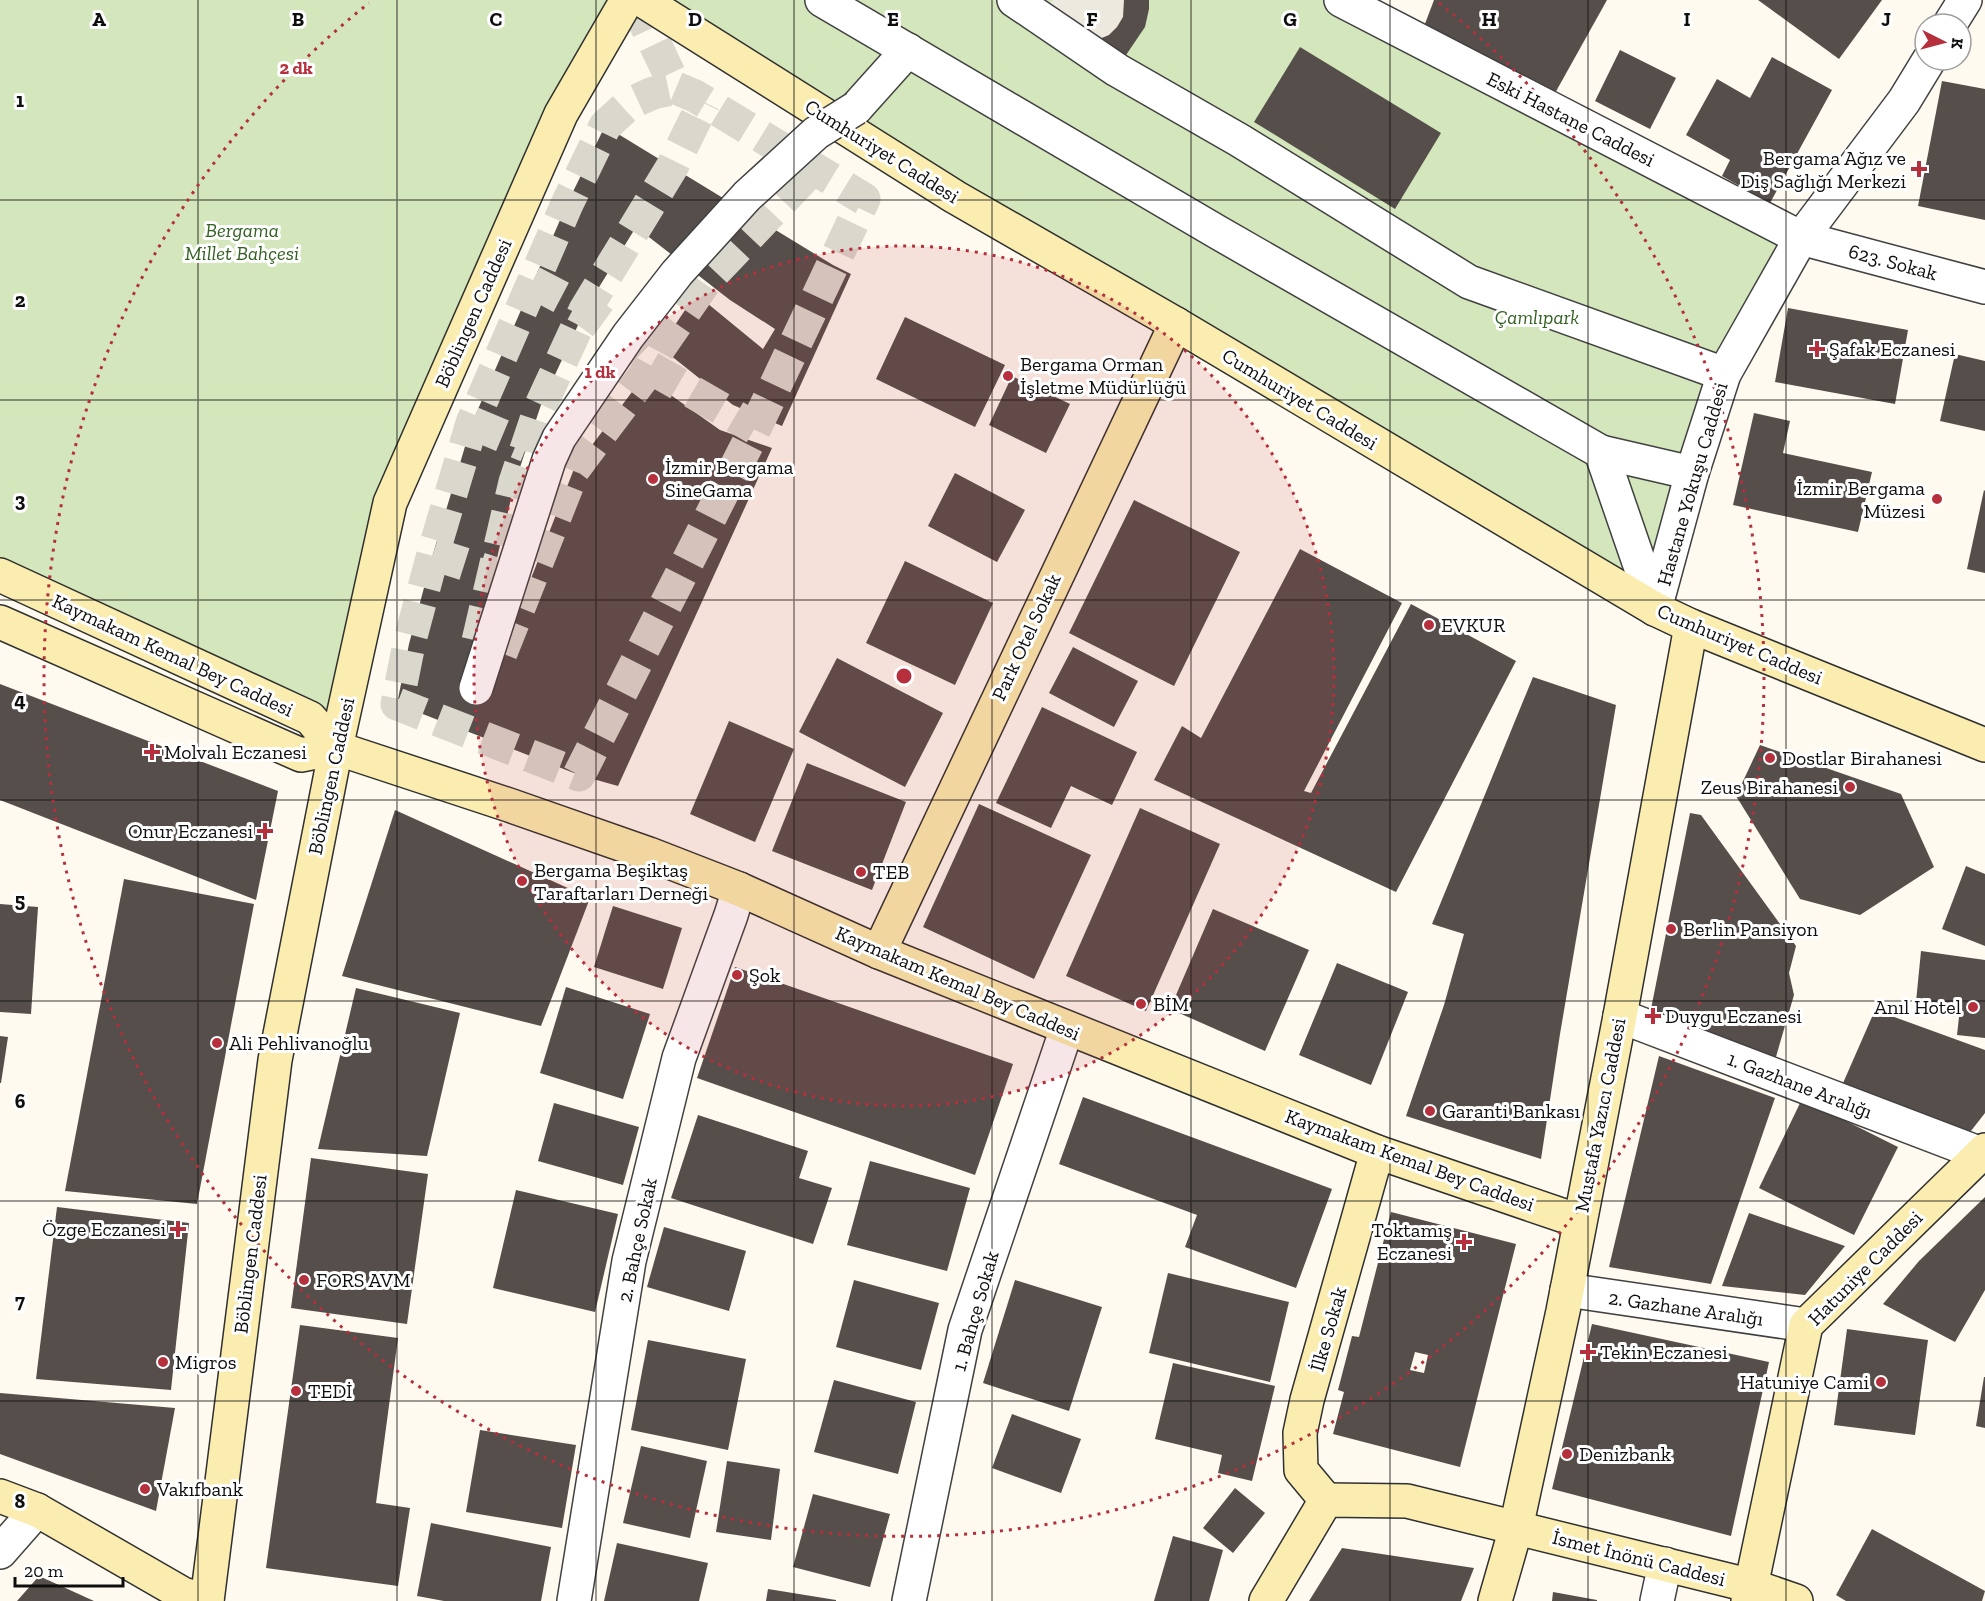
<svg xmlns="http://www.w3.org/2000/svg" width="1985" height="1601" viewBox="0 0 1985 1601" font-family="'Zilla Slab',serif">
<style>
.green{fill:#d4e6bb}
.plaza{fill:#eee9de}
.building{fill:#564e4b;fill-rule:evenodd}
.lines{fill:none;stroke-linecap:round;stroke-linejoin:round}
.street-tunnel{stroke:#dad7cd;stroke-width:33;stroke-dasharray:33 16;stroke-linecap:butt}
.street-casing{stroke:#414141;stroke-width:36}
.secondary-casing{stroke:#303030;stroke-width:36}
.street{stroke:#fff;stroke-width:33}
.secondary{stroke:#faedaf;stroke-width:33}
.street-bridge-casing{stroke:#414141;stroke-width:36;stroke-linecap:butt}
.street-bridge{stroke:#fff;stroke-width:33}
.grid{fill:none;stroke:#0e0e0e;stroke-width:1.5;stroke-opacity:0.55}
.ring{fill:none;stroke:#b52f3d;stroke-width:3;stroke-dasharray:3 6}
.poi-dot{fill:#b52f3d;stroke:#fff;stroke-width:2}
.labels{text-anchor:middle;stroke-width:6;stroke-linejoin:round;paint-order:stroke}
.street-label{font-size:20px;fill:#0e0e0e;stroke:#fff}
.poi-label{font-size:20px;fill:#0e0e0e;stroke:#fff;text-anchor:start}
.park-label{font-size:20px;font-style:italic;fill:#336122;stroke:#fff}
.grid-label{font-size:20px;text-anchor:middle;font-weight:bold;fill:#0e0e0e;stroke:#fff;stroke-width:6;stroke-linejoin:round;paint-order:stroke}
.centre{fill:#b52f3d;stroke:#fff;stroke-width:3}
.ring-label{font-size:18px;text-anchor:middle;font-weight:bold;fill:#b52f3d;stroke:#fff;stroke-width:6;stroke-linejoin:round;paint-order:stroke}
</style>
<rect width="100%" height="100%" fill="#fefaef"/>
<g class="green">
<polygon points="0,0 627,0 390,503 336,748 0,575"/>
<polygon points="642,0 1341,0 1801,238 1724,374 1655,609"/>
</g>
<polygon class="plaza" points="1021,0 1045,0 1050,3 1053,0 1124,0 1124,6 1123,17 1117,27 1109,35 1098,40"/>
<g class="building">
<polygon points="1124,0 1149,0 1149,9 1145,27 1124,58 1097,40 1109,35 1117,27 1123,17"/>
<polygon points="1434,0 1607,0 1554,95 1423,29"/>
<polygon points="1758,0 1882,0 1839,59"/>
<polygon points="1300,47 1441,133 1395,209 1254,122"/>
<polygon points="1620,50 1676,78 1650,129 1595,101"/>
<polygon points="1772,57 1832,90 1770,203 1722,176 1730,160 1686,135 1717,79 1750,98"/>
<polygon points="1942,81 1985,89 1985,220 1918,206"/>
<polygon points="605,126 833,265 851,274 782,426 733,405 660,347 696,294 763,349 775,329 730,300 636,227 585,310 541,405 515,482 467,685 486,693 574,469 644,376 720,430 772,448 618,786 579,775 397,704 409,644 433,554 472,423 567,204"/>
<polygon points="1788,308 1908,330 1895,404 1775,382"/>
<polygon points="905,317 1005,365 975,427 876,379"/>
<polygon points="1955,354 1985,361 1985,431 1940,421"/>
<polygon points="1012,376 1070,404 1046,453 989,425"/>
<polygon points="1754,413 1790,421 1783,453 1872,472 1858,532 1733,505"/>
<polygon points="955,473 1025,510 997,562 928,526"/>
<polygon points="1984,490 1985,491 1985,573 1967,569"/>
<polygon points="1134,500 1240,552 1174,686 1069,633"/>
<polygon points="1300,549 1402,603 1304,791 1311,793 1411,604 1516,661 1396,892 1154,780 1182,726 1201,738"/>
<polygon points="905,561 993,603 955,685 866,643"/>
<polygon points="1073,647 1138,681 1114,727 1049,693"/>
<polygon points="837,658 943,713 905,787 799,732"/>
<polygon points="1533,677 1616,705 1560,1034 1541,1159 1406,1116 1444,1005 1464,934 1432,924"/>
<polygon points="0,684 278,791 256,900 0,800"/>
<polygon points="1042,707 1137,752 1112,805 1071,786 1051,828 996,803"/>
<polygon points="729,721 794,749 755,842 690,814"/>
<polygon points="1760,745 1901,794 1934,867 1860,915 1800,899 1736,796"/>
<polygon points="807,763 906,802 872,890 772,851"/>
<polygon points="979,804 1091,855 1034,979 923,927"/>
<polygon points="1140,808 1220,844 1146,1011 1066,976"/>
<polygon points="395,810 590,898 541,1026 342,976"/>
<polygon points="1690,813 1701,815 1796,946 1789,973 1794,995 1773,1067 1649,1019"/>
<polygon points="1966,866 1985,874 1985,946 1942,929"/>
<polygon points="124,879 254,904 197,1204 65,1191"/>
<polygon points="0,904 38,907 31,1014 0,1012"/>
<polygon points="613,906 682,928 663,989 594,967"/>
<polygon points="1213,909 1309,950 1265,1051 1170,1009"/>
<polygon points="1921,951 1985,960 1985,1038 1957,1035 1959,1017 1915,1012"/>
<polygon points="1337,963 1408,992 1371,1085 1299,1055"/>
<polygon points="735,967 1013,1064 975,1175 697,1078"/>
<polygon points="566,987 650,1014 623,1099 540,1073"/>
<polygon points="356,988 460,1013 427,1156 318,1149"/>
<polygon points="1875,1010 1985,1050 1985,1113 1967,1136 1840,1090"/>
<polygon points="0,1036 8,1037 1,1083 0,1083"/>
<polygon points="1659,1056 1775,1098 1711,1284 1609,1267"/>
<polygon points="1083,1097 1332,1189 1296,1288 1185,1247 1197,1215 1059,1164"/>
<polygon points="1802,1099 1898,1147 1854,1235 1759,1188"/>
<polygon points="554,1103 639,1127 623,1185 538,1161"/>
<polygon points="698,1115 808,1151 799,1178 832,1188 813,1244 671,1198"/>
<polygon points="311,1158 428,1174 407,1324 291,1308"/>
<polygon points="870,1161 970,1188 947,1271 847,1245"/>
<polygon points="516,1190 618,1214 595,1312 493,1288"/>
<polygon points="1985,1197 1985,1290 1955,1342 1883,1304 1919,1261"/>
<polygon points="57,1207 189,1223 171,1390 36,1379"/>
<path d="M1391,1212L1516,1244L1460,1467L1333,1434L1344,1392L1338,1390L1352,1336L1359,1337ZM1415,1352L1428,1355L1424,1373L1410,1370Z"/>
<polygon points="1749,1213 1845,1246 1805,1295 1722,1286"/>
<polygon points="664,1227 746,1251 729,1311 647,1287"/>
<polygon points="1168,1273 1289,1302 1270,1382 1149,1353"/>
<polygon points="854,1280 939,1303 921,1370 836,1347"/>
<polygon points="1015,1280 1102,1307 1069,1411 983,1383"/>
<polygon points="1592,1324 1769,1362 1731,1536 1552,1489"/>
<polygon points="300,1325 398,1338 376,1503 410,1508 398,1586 266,1568"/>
<polygon points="1847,1329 1928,1340 1915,1435 1834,1425"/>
<polygon points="648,1340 746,1359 728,1450 631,1430"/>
<polygon points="1173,1363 1275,1386 1252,1481 1218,1473 1222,1455 1155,1439"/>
<polygon points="1984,1377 1985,1377 1985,1428 1976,1426"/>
<polygon points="834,1380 916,1402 898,1474 814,1452"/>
<polygon points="0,1393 175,1408 156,1511 0,1454"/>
<polygon points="1012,1414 1081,1439 1061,1493 992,1468"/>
<polygon points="480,1430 576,1445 562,1528 466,1512"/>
<polygon points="641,1446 707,1461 690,1538 623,1523"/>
<polygon points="727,1461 780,1469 771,1540 716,1532"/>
<polygon points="1235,1488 1265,1513 1233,1553 1203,1528"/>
<polygon points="813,1494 890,1514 870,1587 793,1567"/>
<polygon points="431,1523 551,1547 541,1601 444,1601 417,1596"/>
<polygon points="1872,1529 1985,1591 1982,1601 1846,1601 1836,1595"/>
<polygon points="1173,1536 1223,1550 1209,1601 1154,1601"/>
<polygon points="617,1543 708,1563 699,1601 604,1601"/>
<polygon points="1342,1548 1474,1568 1461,1601 1309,1601"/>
<polygon points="39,1576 94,1601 17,1601"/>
<polygon points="768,1589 836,1600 836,1601 766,1601"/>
<polygon points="1553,1592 1597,1600 1597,1601 1552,1601"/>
</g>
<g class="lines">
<g class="street-tunnel">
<polyline points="634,0 676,88"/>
<polygon points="676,88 695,96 864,199 749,441 579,775 397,704 409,644 433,554 472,423 567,204 605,126 629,104 653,93"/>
<polyline points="532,282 585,310 607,326 649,367 755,428"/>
<polyline points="472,423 527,446"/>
<polyline points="433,554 493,573"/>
<polyline points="478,641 515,482 541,405 585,310 672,167 704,102"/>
<polyline points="501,653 574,469 644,376 660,347 705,282 813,168"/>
</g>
<g class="street-casing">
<g id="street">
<polyline points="822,0 1219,233 1601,452 1655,609"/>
<polyline points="1014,0 1117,70 1239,140 1469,282 1724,374"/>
<polyline points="1341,0 1801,238 1985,287"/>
<polyline points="1950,24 1965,0"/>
<polyline points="856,108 908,50"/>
<polyline points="1601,452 1692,473"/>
<polyline points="1655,609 1692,473 1724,374 1801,238 1904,101 1929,60"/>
<polyline points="1620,1016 1981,1154"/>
<polyline points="1567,1290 1806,1325"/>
<polyline points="0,1552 37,1510"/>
<polyline points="574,1601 629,1261 679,1058 731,915 739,889"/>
<polyline points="909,1601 965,1330 1067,1028"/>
<polyline points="1657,1601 1665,1564"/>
</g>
</g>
<g class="secondary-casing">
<g id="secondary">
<polyline points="642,0 955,197 1176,324 1655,609 1691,626 1985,745"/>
<polyline points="0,575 310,718 336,748"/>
<polyline points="0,622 301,755 336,748 509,805 649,854 739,889 879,952 1377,1152 1579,1221"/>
<polyline points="879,952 1176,324"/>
<polyline points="0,1496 37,1510 183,1594 207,1601"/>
<polyline points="1326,1500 1301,1470 1300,1433 1307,1400 1377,1152"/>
<polyline points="207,1601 275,1060 336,748 390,503 561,114 627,0"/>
<polyline points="1266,1601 1326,1500 1407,1501 1752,1586 1796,1601"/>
<polyline points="1495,1601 1516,1528 1563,1311 1620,1016 1691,626"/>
<polyline points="1748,1601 1806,1325 1985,1150"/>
</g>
</g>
<use href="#street" class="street"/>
<use href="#secondary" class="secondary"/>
<g class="street-bridge-casing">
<polyline id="street-bridge" points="476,688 549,460 559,438 628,336 677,273 747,196 816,133 856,108"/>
</g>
<use href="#street-bridge" class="street-bridge"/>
</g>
<path class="grid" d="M198,0V1601M397,0V1601M596,0V1601M794,0V1601M992,0V1601M1191,0V1601M1390,0V1601M1588,0V1601M1786,0V1601M0,200H1985M0,400H1985M0,600H1985M0,800H1985M0,1001H1985M0,1201H1985M0,1401H1985"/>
<circle cx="904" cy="676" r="430" fill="#b52f3d" fill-opacity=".12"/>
<g class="ring">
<circle cx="904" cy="676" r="430"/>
<path d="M1439 3A860 860 0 1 1 369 3"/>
</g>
<g class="poi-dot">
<path d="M1916 160h6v6h6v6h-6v6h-6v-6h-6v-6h6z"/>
<path d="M1814 340h6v6h6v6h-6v6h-6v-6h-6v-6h6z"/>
<circle cx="1008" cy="376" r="6"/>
<circle cx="653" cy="479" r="6"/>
<circle cx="1937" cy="499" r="6"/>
<circle cx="1429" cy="625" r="6"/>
<path d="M149 743h6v6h6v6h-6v6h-6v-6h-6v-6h6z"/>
<circle cx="1770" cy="758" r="6"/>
<circle cx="1850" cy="787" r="6"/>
<path d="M262 822h6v6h6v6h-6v6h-6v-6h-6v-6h6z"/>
<circle cx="861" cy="872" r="6"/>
<circle cx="522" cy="881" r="6"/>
<circle cx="1671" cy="929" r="6"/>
<circle cx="737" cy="975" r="6"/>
<circle cx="1141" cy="1004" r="6"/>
<circle cx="1973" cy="1007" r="6"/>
<path d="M1650 1007h6v6h6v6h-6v6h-6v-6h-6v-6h6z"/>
<circle cx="217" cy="1043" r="6"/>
<circle cx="1430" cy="1111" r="6"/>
<path d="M175 1220h6v6h6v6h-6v6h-6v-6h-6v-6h6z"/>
<path d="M1461 1233h6v6h6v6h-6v6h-6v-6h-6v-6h6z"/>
<circle cx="304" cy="1280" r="6"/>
<path d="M1585 1343h6v6h6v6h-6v6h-6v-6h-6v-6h6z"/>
<circle cx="163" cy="1362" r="6"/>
<circle cx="1881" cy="1382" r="6"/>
<circle cx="296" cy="1391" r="6"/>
<circle cx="1567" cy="1454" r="6"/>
<circle cx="145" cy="1489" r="6"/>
</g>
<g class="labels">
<g class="street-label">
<text transform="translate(1571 119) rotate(27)" y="7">Eski Hastane Caddesi</text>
<text transform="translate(882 151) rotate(32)" y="7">Cumhuriyet Caddesi</text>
<text transform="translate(1893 262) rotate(15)" y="7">623. Sokak</text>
<text transform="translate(473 313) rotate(-66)" y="7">Böblingen Caddesi</text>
<text transform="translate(1300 399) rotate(31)" y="7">Cumhuriyet Caddesi</text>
<text transform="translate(1692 484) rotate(-74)" y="7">Hastane Yokuşu Caddesi</text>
<text transform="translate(1026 637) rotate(-65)" y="7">Park Otel Sokak</text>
<text transform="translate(1740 644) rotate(23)" y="7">Cumhuriyet Caddesi</text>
<text transform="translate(173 655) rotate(25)" y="7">Kaymakam Kemal Bey Caddesi</text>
<text transform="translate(331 776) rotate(-78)" y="7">Böblingen Caddesi</text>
<text transform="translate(958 983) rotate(23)" y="7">Kaymakam Kemal Bey Caddesi</text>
<text transform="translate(1800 1085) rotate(21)" y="7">1. Gazhane Aralığı</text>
<text transform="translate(1600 1115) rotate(-79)" y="7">Mustafa Yazıcı Caddesi</text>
<text transform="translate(1410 1160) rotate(20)" y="7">Kaymakam Kemal Bey Caddesi</text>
<text transform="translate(637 1240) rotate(-78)" y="7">2. Bahçe Sokak</text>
<text transform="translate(250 1254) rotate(-83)" y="7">Böblingen Caddesi</text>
<text transform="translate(1865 1268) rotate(-45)" y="7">Hatuniye Caddesi</text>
<text transform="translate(1686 1308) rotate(8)" y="7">2. Gazhane Aralığı</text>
<text transform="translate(975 1311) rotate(-74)" y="7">1. Bahçe Sokak</text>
<text transform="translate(1328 1329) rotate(-74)" y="7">İlke Sokak</text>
<text transform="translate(1639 1558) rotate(14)" y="7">İsmet İnönü Caddesi</text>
</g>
<g class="poi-label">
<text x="1906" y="165" text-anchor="end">Bergama Ağız ve<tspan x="1906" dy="23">Diş Sağlığı Merkezi</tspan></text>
<text x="1829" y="356">Şafak Eczanesi</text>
<text x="1020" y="371">Bergama Orman<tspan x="1020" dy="23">İşletme Müdürlüğü</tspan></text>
<text x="665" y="474">İzmir Bergama<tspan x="665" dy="23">SineGama</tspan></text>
<text x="1925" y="495" text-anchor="end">İzmir Bergama<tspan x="1925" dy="23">Müzesi</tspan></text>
<text x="1441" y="632">EVKUR</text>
<text x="164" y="759">Molvalı Eczanesi</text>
<text x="1782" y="765">Dostlar Birahanesi</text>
<text x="1838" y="794" text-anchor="end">Zeus Birahanesi</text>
<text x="253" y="838" text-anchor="end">Onur Eczanesi</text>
<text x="534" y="877">Bergama Beşiktaş<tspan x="534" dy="23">Taraftarları Derneği</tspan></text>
<text x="873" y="879">TEB</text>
<text x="1683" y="936">Berlin Pansiyon</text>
<text x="749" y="982">Şok</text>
<text x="1153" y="1011">BİM</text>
<text x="1961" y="1014" text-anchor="end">Anıl Hotel</text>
<text x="1665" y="1023">Duygu Eczanesi</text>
<text x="229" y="1050">Ali Pehlivanoğlu</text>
<text x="1442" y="1118">Garanti Bankası</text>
<text x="166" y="1236" text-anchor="end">Özge Eczanesi</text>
<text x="1452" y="1237" text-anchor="end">Toktamış<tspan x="1452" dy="23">Eczanesi</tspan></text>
<text x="316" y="1287">FORS AVM</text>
<text x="1600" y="1359">Tekin Eczanesi</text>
<text x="175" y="1369">Migros</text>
<text x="1869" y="1389" text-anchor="end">Hatuniye Cami</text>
<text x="308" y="1398">TEDİ</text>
<text x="1579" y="1461">Denizbank</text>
<text x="157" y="1496">Vakıfbank</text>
</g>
<g class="park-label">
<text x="242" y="237">Bergama<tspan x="242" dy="23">Millet Bahçesi</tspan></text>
<text x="1537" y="324">Çamlıpark</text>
</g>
</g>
<g class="grid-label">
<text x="99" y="26">A</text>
<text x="298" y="26">B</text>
<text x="496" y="26">C</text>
<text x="695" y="26">D</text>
<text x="893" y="26">E</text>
<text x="1092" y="26">F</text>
<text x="1290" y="26">G</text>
<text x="1489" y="26">H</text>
<text x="1687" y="26">I</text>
<text x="1886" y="26">J</text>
<text x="20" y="107">1</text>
<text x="20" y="307">2</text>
<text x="20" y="507">3</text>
<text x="20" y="707">4</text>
<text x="20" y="907">5</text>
<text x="20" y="1108">6</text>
<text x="20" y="1308">7</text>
<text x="20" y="1508">8</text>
</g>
<circle cx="904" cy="676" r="9" class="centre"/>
<g class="ring-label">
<text x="296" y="74">2 dk</text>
<text x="600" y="378">1 dk</text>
</g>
<g transform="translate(1943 42) rotate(96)"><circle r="28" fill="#ffffff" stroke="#9f9f9f" stroke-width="1.5"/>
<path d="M0-4.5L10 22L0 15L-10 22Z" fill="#b52f3d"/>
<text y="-9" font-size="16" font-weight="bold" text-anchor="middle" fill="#0e0e0e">K</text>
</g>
<path d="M15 1577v9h108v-9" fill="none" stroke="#0e0e0e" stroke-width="3"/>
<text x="24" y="1577" font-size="18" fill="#0e0e0e" stroke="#ffffff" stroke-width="4.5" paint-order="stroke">20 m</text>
</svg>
